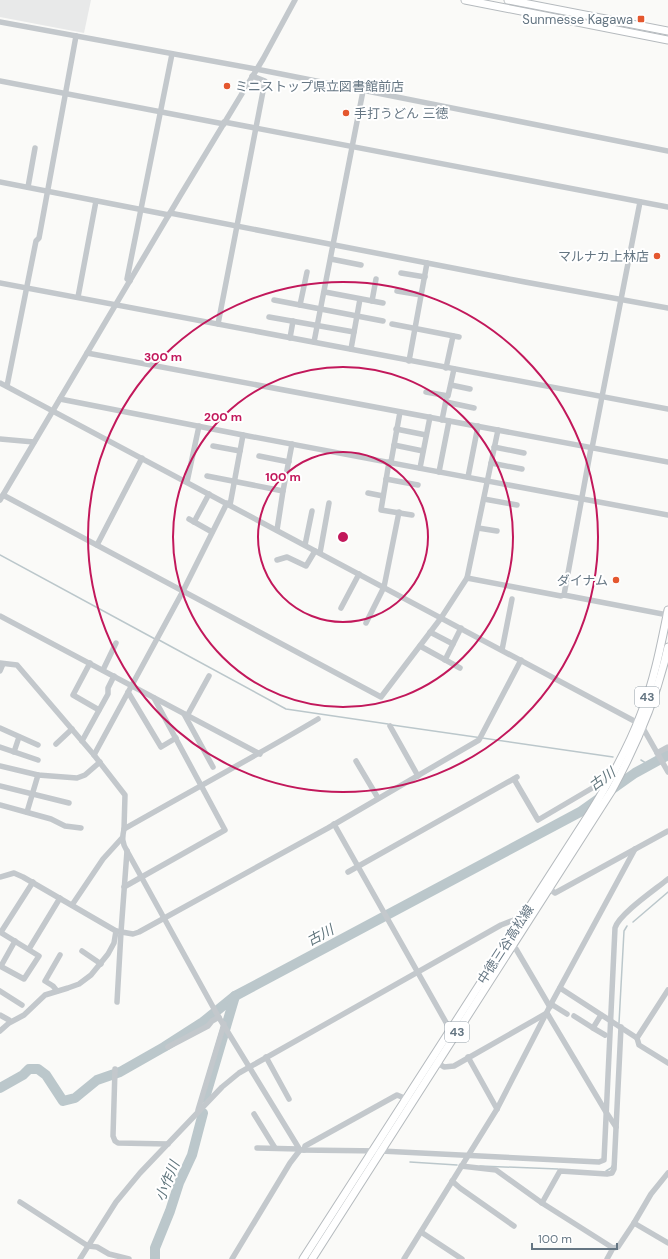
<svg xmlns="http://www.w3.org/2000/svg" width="668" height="1259" viewBox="0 0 668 1259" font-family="'DM Sans','Noto Sans JP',sans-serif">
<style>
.built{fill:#e8e9e9}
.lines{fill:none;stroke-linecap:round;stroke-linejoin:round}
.stream{stroke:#bbc7cb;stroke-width:1.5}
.river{stroke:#bbc7cb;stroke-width:10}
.major-casing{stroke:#b5babe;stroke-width:9}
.minor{stroke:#c3c8cc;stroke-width:5.5}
.major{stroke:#fff;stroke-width:7}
.ring{fill:none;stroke:#c2185b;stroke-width:2}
.poi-dot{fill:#e4572e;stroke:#fff;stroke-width:1.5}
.labels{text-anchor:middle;stroke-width:4;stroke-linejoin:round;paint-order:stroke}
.shield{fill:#fff;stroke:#939fa8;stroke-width:1}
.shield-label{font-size:12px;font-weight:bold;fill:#657683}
.poi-label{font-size:13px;fill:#657683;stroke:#fff;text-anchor:end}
.street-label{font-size:13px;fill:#657683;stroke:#fff}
.water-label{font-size:14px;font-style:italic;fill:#60757c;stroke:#fff}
.centre{fill:#c2185b;stroke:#fff;stroke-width:2}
.ring-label{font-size:12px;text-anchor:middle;font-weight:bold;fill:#c2185b;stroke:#fff;stroke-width:4;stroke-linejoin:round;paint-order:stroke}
</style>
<rect width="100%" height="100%" fill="#fafaf8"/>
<polygon class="built" points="0,0 91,0 84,33 0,17"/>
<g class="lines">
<g class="stream">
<polyline points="0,555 155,639"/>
<polyline points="159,640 286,709 388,724"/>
<polyline points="392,725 613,757"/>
<polyline points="641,760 649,765"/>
<polyline points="633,922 668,892"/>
<polyline points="619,1023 624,931 627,926"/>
<polyline points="410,1162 457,1165"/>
<polyline points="480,1166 558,1169"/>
<polyline points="606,1171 611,1168 612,1166"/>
</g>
<g class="river">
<polyline points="0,1088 23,1075 29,1069 38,1069 46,1075 63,1101 75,1098 97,1080 120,1072 164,1047 203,1022 235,996 580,812 635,773 668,755"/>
<polyline points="205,1098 235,996"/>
<polyline points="155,1259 155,1248 170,1211 179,1183 192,1155 203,1113"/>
</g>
<g class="major-casing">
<g id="major">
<polyline points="465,0 668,40"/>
<polyline points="508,0 668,31"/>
<path d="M303,1259L590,813C609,782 628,749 641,714C654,681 661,645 668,610"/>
<path d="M312,1259L612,790C637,744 657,697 668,647"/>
</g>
</g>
<g class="minor">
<polyline points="0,22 256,69 668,151"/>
<polyline points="0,81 224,124"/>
<polyline points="224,122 668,207"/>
<polyline points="0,182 169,215"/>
<polyline points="28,187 35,148"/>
<polyline points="170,213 525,282 668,308"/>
<polyline points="331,259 361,265"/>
<polyline points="401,273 425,277"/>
<polyline points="130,281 127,279 172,54"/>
<polyline points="0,283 668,409"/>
<polyline points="397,291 421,295"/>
<polyline points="325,292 383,303"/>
<polyline points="78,297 96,201"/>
<polyline points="274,300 383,321"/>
<polyline points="372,301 376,279"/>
<polyline points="300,305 307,272"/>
<polyline points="269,317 354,332"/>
<polyline points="218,324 265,81 252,76"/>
<polyline points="392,324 459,337"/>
<polyline points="290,338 293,321"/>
<polyline points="314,342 363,91"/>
<polyline points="351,349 360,299"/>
<polyline points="87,353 668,462"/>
<polyline points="409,361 427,263"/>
<polyline points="446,368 453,336"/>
<polyline points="0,383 638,723 643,728 668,772"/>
<polyline points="451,385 470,389"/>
<polyline points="7,386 36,241 39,238 76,36"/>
<polyline points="426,392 448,396 454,369"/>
<polyline points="60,399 243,435 668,515"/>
<polyline points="446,402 474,408"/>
<polyline points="442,420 446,400"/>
<polyline points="396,429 426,435"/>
<polyline points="0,439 34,442"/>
<polyline points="394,445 423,451"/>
<polyline points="213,446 240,451"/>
<polyline points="494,447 524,453"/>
<polyline points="591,448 564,595 668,615"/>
<polyline points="592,448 640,202"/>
<polyline points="259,456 289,462"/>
<polyline points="389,462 381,510 412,515"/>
<polyline points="391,462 400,412"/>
<polyline points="491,463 522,469"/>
<polyline points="420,468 430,417"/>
<polyline points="439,472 449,421"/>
<polyline points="207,476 283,491 292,444"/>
<polyline points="468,477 478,426"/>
<polyline points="386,479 418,485"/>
<polyline points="187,482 199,426"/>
<polyline points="368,493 383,496"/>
<polyline points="3,495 381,697 441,618 467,578 561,596 564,595"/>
<polyline points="484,499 517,505"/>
<polyline points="0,500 180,196 263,59 295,0"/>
<polyline points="230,505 243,435"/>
<polyline points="189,519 212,532"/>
<polyline points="194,522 209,494"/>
<polyline points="478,528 497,531"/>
<polyline points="277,530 283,491"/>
<polyline points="97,545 142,458"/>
<polyline points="305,545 312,511"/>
<polyline points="320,553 329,503"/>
<polyline points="277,560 287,557 306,566 315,551"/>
<polyline points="467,578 498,430"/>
<polyline points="341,608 359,574"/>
<polyline points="0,616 260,754"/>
<polyline points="366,623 384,587 399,512"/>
<polyline points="430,632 453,644"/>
<polyline points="420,646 460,668"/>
<polyline points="502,650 512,599"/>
<polyline points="445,660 461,628"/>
<polyline points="0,663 17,665 94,755 125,795 124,829"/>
<polyline points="90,663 73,695 99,710"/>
<polyline points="103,670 116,643"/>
<polyline points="0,671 3,664"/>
<polyline points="128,692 161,747 176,738"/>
<polyline points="184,714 213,767"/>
<polyline points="187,716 209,676"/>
<path d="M318,719C254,757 189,792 124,829C122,838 122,843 127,851L218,1016L300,1150L381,1151L599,1162L604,1160L615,928C619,914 656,889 668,879"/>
<polyline points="390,726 418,776"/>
<polyline points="0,728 38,745"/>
<polyline points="82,741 108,694 108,688 114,676"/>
<polyline points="56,744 72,729"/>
<polyline points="0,747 38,760"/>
<polyline points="14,752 19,737"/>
<polyline points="657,753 668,747"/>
<polyline points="94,755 183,591 227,503"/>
<polyline points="356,761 378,798"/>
<polyline points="0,766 38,775 77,778 85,775 100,762"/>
<polyline points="514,779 538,820 611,777"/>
<polyline points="0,786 69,803"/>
<polyline points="0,805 51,819 65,826 81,828"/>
<polyline points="27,812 38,775"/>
<polyline points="334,824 452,1033"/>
<polyline points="348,872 517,777"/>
<polyline points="0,877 14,873 23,877 116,931 114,943 108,954 91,975 79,984 68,988 45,995 24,1015 9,1023 0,1031"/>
<polyline points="124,887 225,830 154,698"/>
<polyline points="547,887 555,893 668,831"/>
<polyline points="72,905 103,859 122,838"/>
<polyline points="116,931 133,934 139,932 328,828 479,740 521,660"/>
<polyline points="0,932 39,956 24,979 0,966"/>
<polyline points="1,932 33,882"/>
<polyline points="512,946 516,949 550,1007"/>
<polyline points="29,949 60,898"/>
<polyline points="82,951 101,964"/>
<polyline points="1,966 15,941"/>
<polyline points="560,988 637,1038 639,1045 668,1063"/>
<polyline points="0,991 22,1005"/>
<polyline points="57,991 53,986 45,981 60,955"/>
<polyline points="117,1002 121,932 127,851"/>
<polyline points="551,1004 567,1014"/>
<polyline points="0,1015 9,1020"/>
<polyline points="574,1016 593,1028 601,1015"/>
<polyline points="593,1028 605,1035"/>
<polyline points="637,1038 668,990"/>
<polyline points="168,1047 208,1026 212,1021 219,1017"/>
<polyline points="266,1057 289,1099"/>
<polyline points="468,1057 497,1109"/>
<polyline points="435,1061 444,1067 454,1066 547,1013 606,1112 616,1127"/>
<polyline points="115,1069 113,1136 115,1141 118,1143 168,1144"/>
<polyline points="198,1110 224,1024"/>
<polyline points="254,1114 275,1148"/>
<polyline points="257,1148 299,1149"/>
<polyline points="304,1150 305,1146 397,1095 409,1100"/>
<polyline points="461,1166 496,1170 542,1203 613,1248"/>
<polyline points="452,1181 460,1188 514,1226"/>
<polyline points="20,1202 88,1246 97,1247 109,1254 129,1259"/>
<polyline points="542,1203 560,1171 607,1174 612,1173 614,1169 621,1027"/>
<polyline points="634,1223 668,1243"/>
<polyline points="421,1232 462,1259"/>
<polyline points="80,1259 116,1202 140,1173 222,1087 239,1073 501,925 514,920 523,922"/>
<polyline points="232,1259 290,1163 300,1150"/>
<polyline points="404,1259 497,1109 551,1004 635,849"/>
<polyline points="607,1259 613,1248 618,1247 634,1223 651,1194 668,1173"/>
</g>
<use href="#major" class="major"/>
</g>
<g class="ring">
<circle cx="343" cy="537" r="85"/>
<circle cx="343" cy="537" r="170"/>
<circle cx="343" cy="537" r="255"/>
</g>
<g class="poi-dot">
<rect x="637" y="15" width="8" height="8" rx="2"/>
<circle cx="227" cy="86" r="4"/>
<circle cx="346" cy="113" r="4"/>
<circle cx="657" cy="256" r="4"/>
<circle cx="616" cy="580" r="4"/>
</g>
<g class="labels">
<g class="shield">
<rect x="635" y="687" width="24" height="20" rx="3"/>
<rect x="445" y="1022" width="24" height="20" rx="3"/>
</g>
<g class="shield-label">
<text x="647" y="701">43</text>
<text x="457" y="1036">43</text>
</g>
<g class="poi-label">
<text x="633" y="24">Sunmesse Kagawa</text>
<text x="235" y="91" text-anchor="start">ミニストップ県立図書館前店</text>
<text x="354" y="118" text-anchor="start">手打うどん 三徳</text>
<text x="649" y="261">マルナカ上林店</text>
<text x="608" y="585">ダイナム</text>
</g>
<g class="street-label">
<text transform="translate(505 944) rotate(-57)" y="5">中徳三谷高松線</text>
</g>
<g class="water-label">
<text transform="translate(602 779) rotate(-36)" y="5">古川</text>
<text transform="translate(320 935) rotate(-28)" y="5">古川</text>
<text transform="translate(167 1181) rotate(-68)" y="5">小作川</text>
</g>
</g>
<circle cx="343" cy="537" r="6" class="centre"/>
<g class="ring-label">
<text x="163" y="361">300 m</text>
<text x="223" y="421">200 m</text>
<text x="283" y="481">100 m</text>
</g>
<path d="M532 1243v6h85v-6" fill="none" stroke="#657683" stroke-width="2"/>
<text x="538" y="1243" font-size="12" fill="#657683" stroke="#ffffff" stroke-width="3" paint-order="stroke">100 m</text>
</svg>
